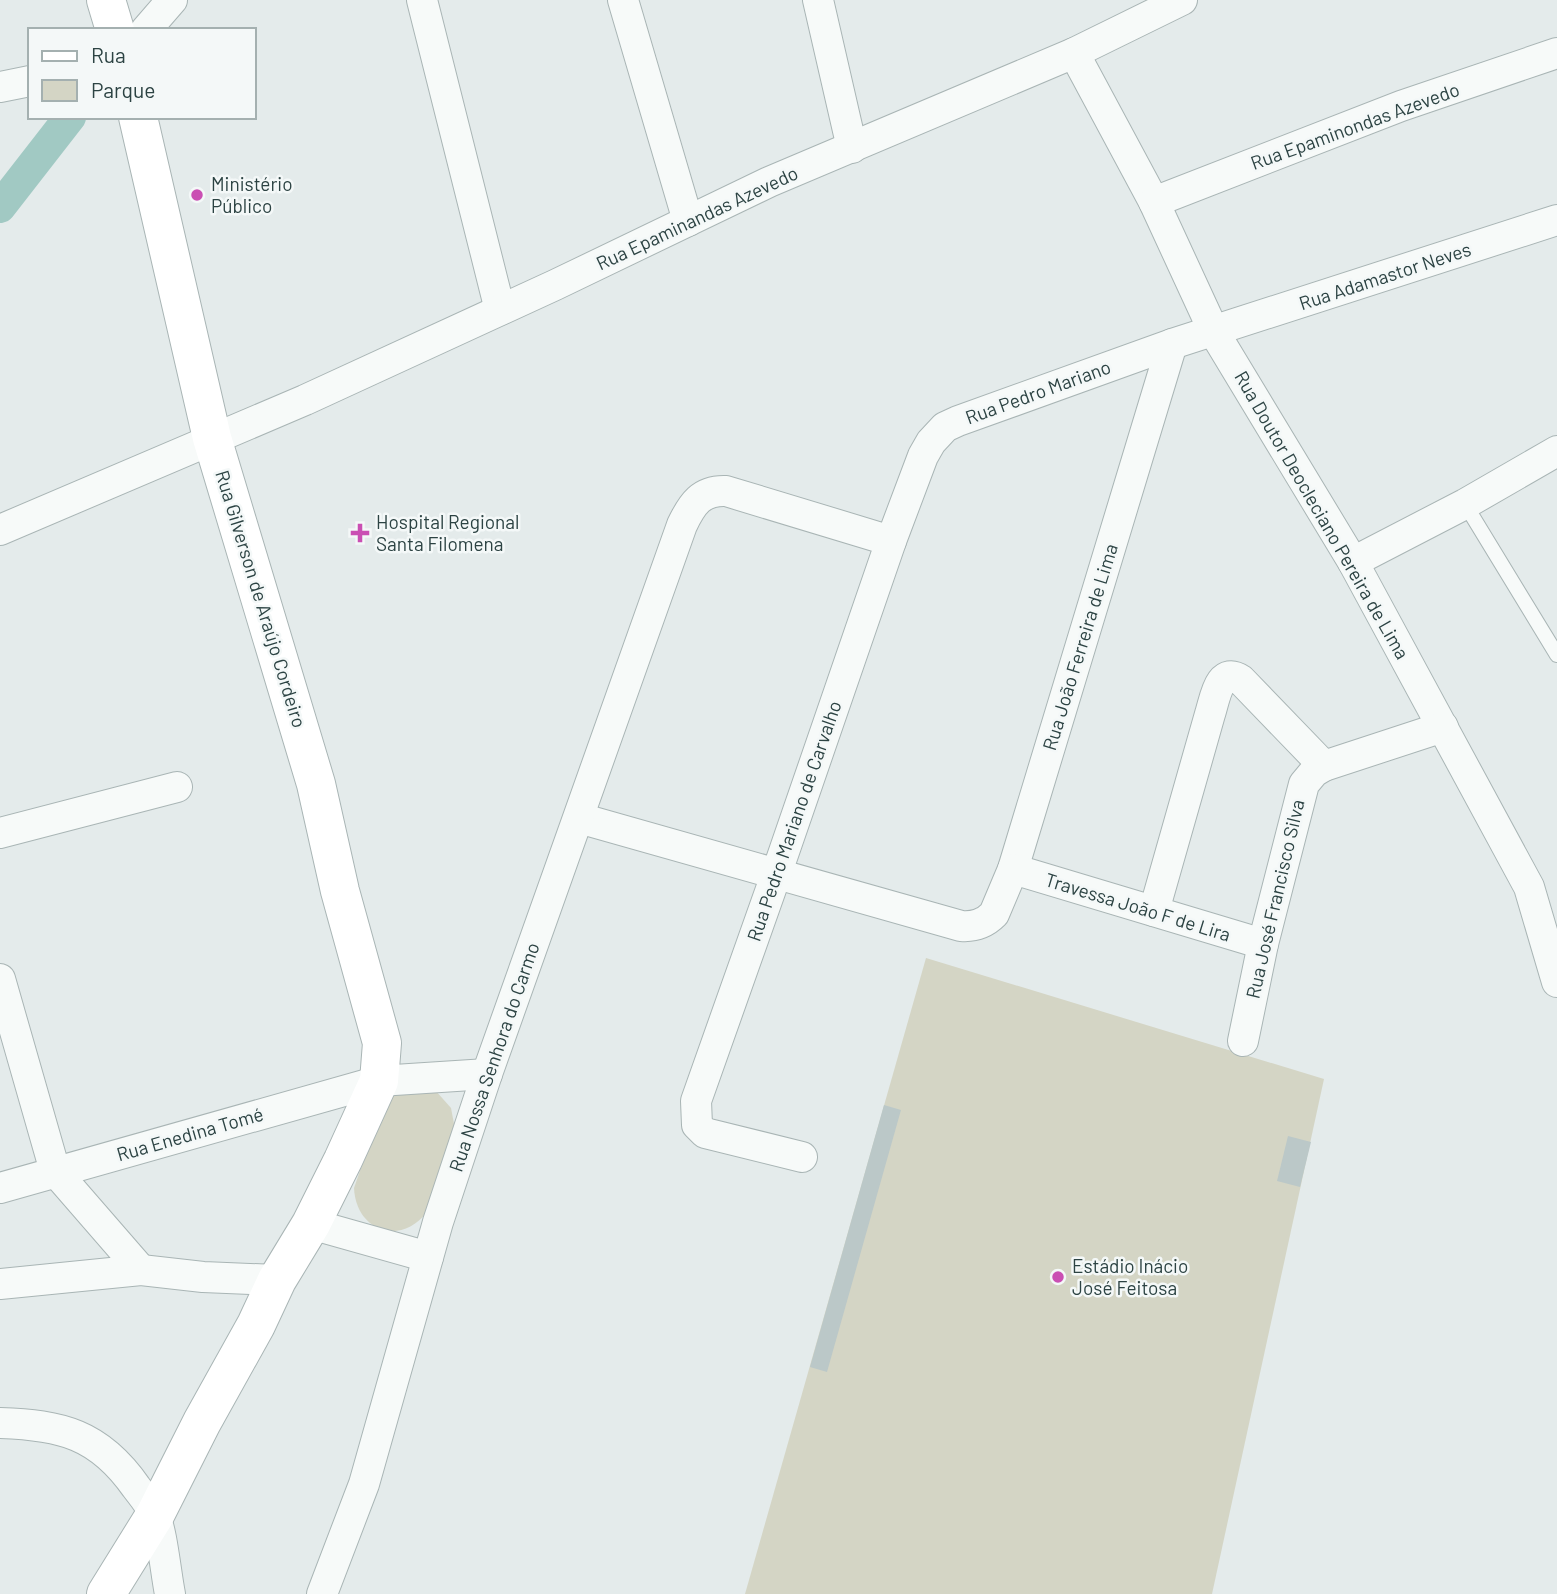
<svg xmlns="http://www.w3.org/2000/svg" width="1557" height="1594" viewBox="0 0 1557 1594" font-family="Barlow,sans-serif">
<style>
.green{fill:#d4d5c5}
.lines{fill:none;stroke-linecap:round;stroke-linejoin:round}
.canal{stroke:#a1c9c3;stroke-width:32}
.building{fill:#bbc8c8}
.service-casing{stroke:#a9b5b5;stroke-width:16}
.minor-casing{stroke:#a9b5b5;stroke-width:32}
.secondary-casing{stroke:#a9b5b5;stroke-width:40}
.service{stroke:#f7faf9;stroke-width:14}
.minor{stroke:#f7faf9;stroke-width:30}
.secondary{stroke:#fff;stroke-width:38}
.poi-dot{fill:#ca4fb3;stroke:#f4f8f8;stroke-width:2.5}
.labels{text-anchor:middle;stroke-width:5;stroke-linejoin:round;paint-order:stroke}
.street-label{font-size:19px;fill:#2c4343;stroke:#f4f8f8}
.poi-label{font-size:19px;fill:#2c4343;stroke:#f4f8f8;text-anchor:start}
</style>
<rect width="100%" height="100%" fill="#e4ebeb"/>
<g class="green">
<polygon points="926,958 1324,1079 1212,1594 745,1594"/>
<path d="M435,1090L451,1108L455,1129L427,1212C400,1247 356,1231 354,1188L377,1122L395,1092Z"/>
</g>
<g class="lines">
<polyline class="canal" points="0,207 70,117"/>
</g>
<g class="building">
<polygon points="884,1105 901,1110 827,1372 810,1367"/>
<polygon points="1288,1136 1311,1142 1300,1187 1277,1181"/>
</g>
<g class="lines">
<g class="service-casing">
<polyline id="service" points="1465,504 1557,655"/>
</g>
<g class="minor-casing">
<g id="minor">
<polyline points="422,0 500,310"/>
<polyline points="623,0 688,221"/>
<polyline points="818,0 852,148"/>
<polyline points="146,30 172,0"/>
<polyline points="1074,53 1154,202 1214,332 1353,562 1529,887 1557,982"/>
<polyline points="0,87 30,81"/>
<polyline points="1154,202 1401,106 1557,53"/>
<polyline points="0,530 305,400 555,285 769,182 1074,53 1182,0"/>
<polyline points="1353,562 1465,504 1557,451"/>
<path d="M579,818L961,926C974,927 984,924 994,914L1013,869L1172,344"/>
<polyline points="0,833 177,787"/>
<polyline points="1013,869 1263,944"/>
<path d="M1154,911L1210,714C1215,699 1219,665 1241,680L1324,766"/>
<polyline points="0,979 55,1171 141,1270"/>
<polyline points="1243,1041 1263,944 1304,784 1314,772 1324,766 1443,727"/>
<polyline points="802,1157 705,1133 697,1125 696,1101 776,875 891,541 923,456 931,442 945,427 958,421 1172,344 1557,220"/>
<polyline points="0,1188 379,1081 487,1074"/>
<polyline points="311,1224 428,1257"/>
<polyline points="0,1284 141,1270 203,1277 277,1280"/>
<path d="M0,1423C61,1425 99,1434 136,1487C142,1495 150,1504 154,1514C162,1529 166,1575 170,1594"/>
<path d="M322,1594L364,1484L438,1222L487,1074L682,525C692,504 701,490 726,491L891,541"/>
</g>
</g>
<g class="secondary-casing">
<g id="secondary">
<polyline points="106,0 115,30"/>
<polyline points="106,1594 155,1515 202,1422 256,1325 277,1280 311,1224 343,1160 379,1081 382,1043 340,891 316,784 212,438 138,117"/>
</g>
</g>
<use href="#service" class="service"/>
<use href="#minor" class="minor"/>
<use href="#secondary" class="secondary"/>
</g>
<g class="poi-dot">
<circle cx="197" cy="195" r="7"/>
<path d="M356.5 522.5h7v7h7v7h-7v7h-7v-7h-7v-7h7z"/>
<circle cx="1058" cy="1277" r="7"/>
</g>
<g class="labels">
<g class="street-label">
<text transform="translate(1355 126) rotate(-20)" y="7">Rua Epaminondas Azevedo</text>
<text transform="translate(697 218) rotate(-25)" y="7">Rua Epaminandas Azevedo</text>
<text transform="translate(1385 276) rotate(-18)" y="7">Rua Adamastor Neves</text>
<text transform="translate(1038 392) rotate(-20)" y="7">Rua Pedro Mariano</text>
<text transform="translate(1322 515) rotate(60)" y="7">Rua Doutor Deocleciano Pereira de Lima</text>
<text transform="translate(261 599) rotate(73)" y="7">Rua Gilverson de Araújo Cordeiro</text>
<text transform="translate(1080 647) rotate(-73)" y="7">Rua João Ferreira de Lima</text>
<text transform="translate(794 821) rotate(-71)" y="7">Rua Pedro Mariano de Carvalho</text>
<text transform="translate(1275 899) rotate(-77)" y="7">Rua José Francisco Silva</text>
<text transform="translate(1138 907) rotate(17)" y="7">Travessa João F de Lira</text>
<text transform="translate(494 1057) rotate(-71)" y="7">Rua Nossa Senhora do Carmo</text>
<text transform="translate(190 1134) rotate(-16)" y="7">Rua Enedina Tomé</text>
</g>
<g class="poi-label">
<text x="211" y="191">Ministério<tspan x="211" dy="22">Público</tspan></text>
<text x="376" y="529">Hospital Regional<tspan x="376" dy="22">Santa Filomena</tspan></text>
<text x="1072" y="1273">Estádio Inácio<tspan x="1072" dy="22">José Feitosa</tspan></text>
</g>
</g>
<rect x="28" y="28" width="228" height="91" fill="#f4f8f8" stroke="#a4b0b0" stroke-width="2"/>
<rect x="42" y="51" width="35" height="10" fill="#ffffff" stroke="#a4b0b0" stroke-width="2"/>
<text x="91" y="63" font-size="21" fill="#2c4343">Rua</text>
<rect x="42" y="80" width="35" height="21" fill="#d4d5c5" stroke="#a4b0b0" stroke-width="2"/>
<text x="91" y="98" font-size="21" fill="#2c4343">Parque</text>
</svg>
